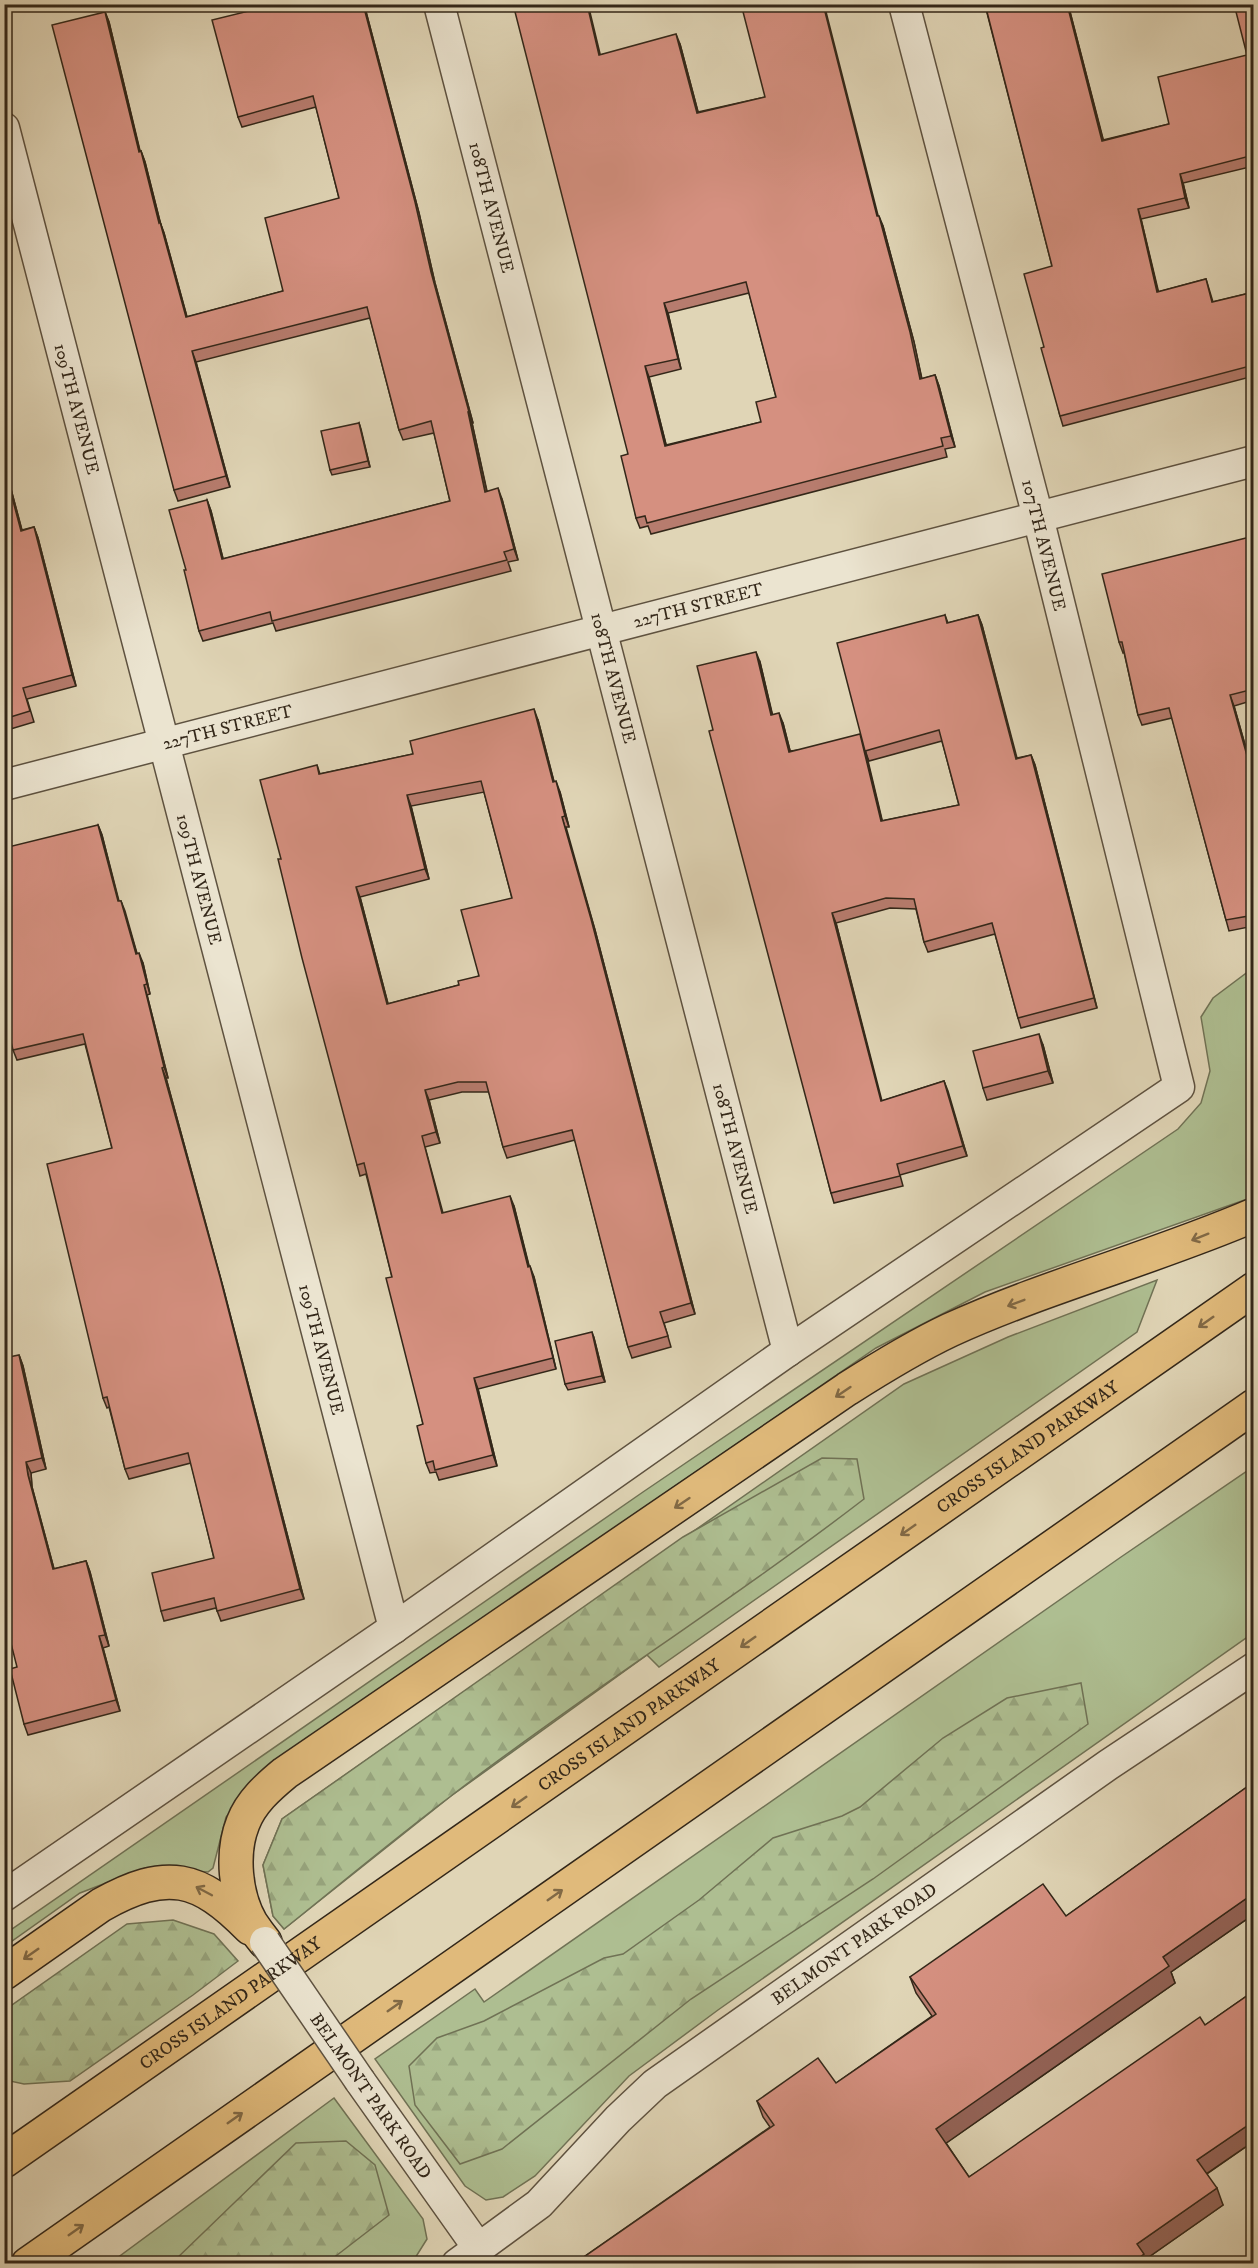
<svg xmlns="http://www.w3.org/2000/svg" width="1258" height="2268" viewBox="0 0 1258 2268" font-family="'IM FELL DW Pica',serif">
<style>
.grass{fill:#aebe91;stroke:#707255;stroke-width:1.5}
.forest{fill:url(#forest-firs);stroke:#707255;stroke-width:1.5}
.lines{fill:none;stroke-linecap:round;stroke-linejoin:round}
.minor-casing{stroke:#5e5240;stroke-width:33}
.motorway-casing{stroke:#332719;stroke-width:36}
.minor{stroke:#ebe4d0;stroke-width:30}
.motorway{stroke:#e0ba7b;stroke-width:33}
.minor-bridge-casing{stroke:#5e5240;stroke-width:33;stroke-linecap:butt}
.minor-bridge{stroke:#ebe4d0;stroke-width:30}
.wall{fill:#b77c6e;stroke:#332719;stroke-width:1.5;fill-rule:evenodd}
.shaded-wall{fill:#95655a;stroke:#332719;stroke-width:1.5}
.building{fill:#d59080;stroke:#332719;stroke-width:1.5;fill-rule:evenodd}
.oneway{stroke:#816945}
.labels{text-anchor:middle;stroke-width:4.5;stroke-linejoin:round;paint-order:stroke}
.street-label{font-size:18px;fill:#332719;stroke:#ebe4d0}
</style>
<defs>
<pattern id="forest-firs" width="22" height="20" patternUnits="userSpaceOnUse" patternTransform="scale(1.5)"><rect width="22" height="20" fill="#aebe91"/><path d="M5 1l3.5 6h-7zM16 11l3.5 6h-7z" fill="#96a37c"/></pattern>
</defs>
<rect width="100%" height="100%" fill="#e0d5b6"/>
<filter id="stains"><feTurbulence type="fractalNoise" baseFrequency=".00333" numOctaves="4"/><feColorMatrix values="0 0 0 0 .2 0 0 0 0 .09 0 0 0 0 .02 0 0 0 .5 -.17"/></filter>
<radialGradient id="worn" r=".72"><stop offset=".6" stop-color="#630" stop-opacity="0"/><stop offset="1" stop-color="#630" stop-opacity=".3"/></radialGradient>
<g class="grass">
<polygon points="1253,968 1253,1197 985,1292 876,1348 274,1762 226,1817 213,1868 208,1872 145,1868 80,1893 5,1946 5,1934 643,1492 1178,1129 1201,1103 1210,1071 1201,1017 1213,998"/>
<polygon points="1157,1280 1137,1332 659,1667 647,1655 451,1796 284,1929 273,1916 263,1865 282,1819 904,1384 1008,1337"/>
<polygon points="1253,1467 1253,1633 718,2010 629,2076 535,2176 503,2197 486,2200 465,2186 375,2059 475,1989 484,2002 1121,1557"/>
<polygon points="334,2098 423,2219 427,2239 412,2263 109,2264"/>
</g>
<g class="forest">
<path d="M822,1458L857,1459L864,1499C729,1603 585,1693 451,1796C394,1839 339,1885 284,1929L273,1916L263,1865L282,1819L683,1537Z"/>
<polygon points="1081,1683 1088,1724 873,1879 691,1999 502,2149 460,2164 415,2105 409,2066 437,2038 484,2021 604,1958 623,1954 699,1900 773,1838 842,1816 860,1807 943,1738 1007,1698"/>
<polygon points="173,1920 214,1934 238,1961 193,1995 70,2081 24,2084 5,2080 5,2010 127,1924"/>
<polygon points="346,2141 375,2165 389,2215 332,2259 325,2264 172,2263 296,2143"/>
</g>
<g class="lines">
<g class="minor-casing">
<g id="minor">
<path id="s1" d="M439,4L788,1351"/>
<path id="s2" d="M4,128L394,1628"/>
<path id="s3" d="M4,785L1254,461"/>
<polyline points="4,1896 394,1628 788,1351 1179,1087 1038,517 904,4"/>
<polyline points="360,2081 479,2249"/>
<path id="s4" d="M457,2264L539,2204L618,2119L655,2084L1108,1765L1254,1668"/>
</g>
</g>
<g class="motorway-casing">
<g id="motorway">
<path d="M265,1942C260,1936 255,1929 251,1923C235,1895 231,1853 243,1823C251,1802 268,1787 285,1773L847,1389C880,1368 914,1347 950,1330C1049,1285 1154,1258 1254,1215"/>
<path d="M4,1973L101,1905C167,1868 199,1876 250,1928"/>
<path id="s5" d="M4,2161L1254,1289"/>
<polyline points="28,2264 1254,1406"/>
</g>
</g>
<use href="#minor" class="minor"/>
<use href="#motorway" class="motorway"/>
<g class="minor-bridge-casing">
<polyline id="minor-bridge" points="265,1942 360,2081"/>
</g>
<use href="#minor-bridge" class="minor-bridge"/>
</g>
<g class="wall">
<polygon points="268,4 364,4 419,213 435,283 473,423 472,423 487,491 502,499 518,560 508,562 511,571 415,596 276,631 273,623 203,641 199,631 186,570 207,500 211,511 223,559 450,501 434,433 403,440 399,430 370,318 196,362 230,487 178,501 174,490 105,12 109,22 140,152 141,151 145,162 160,222 164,233 187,317 283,291 339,198 316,107 242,127 238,117 269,6"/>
<polygon points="983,4 1068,4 1103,140 1169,124 1247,55 1254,4 1254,166 1183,183 1189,208 1141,219 1158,292 1206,279 1213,302 1254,292 1254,376 1063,426 1060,416 1044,347 1052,266 986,9 985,10"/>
<polygon points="1142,4 1162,4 1144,9"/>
<path d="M680,44L698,112L765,97L878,216L883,226L914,342L922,379L935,375L939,386L955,447L945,449L947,457L651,534L648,526L640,528L636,518L628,454L600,55ZM749,293L776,397L761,422L666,445L649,377L681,369L668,313Z"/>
<polygon points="359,423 370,467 332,475 330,470"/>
<polygon points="4,463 22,530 34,527 38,538 76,686 27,699 34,722 4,731"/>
<polygon points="1254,536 1254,700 1234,706 1252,769 1254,769 1254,926 1229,931 1226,920 1172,718 1142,725 1138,715 1124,652 1123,653 1119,642"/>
<path d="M945,615L948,623L978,615L982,625L1017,758L1031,755L1035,765L1097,1008L1021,1028L1018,1018L995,934L928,952L924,942L916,909L890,908L836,923L882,1101L944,1081L967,1156L900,1175L903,1186L834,1203L831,1193L713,730L760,662L772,714L783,723L790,751L863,743ZM942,741L959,805L882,821L865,751L869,761Z"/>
<path d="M538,720L554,782L560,792L569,827H566L595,930L695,1314L664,1323L671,1347L632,1358L628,1347L575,1140L507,1158L503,1147L489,1092H462L429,1100L440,1143L425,1147L443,1213L514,1206L529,1267L534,1277L556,1369L478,1389L497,1466L439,1480L436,1472L430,1473L426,1463L423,1424L392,1277L366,1174L360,1176L357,1165L317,765L320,774L413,754ZM484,792L512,898L479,976L459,985L388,1004L360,897L429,879L411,806Z"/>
<polygon points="98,825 102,835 119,901 121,901 137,954 143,963 150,994 147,995 168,1078 166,1078 223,1287 304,1599 221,1621 216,1608 164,1621 161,1611 214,1558 191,1463 129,1479 125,1469 109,1407 107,1408 103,1398 112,1148 85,1044 17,1060 13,1050"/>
<polygon points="1043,1045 1053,1083 987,1100 983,1088"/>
<polygon points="594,1338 605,1382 568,1390 565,1384"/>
<polygon points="19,1355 23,1366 46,1469 31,1473 32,1487 54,1569 86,1561 90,1572 109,1646 103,1648 120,1711 28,1735 24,1724 17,1667"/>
<polygon points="1254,1782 1254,1914 1171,1972 1175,1983 946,2143 969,2177 1205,2025 1254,1991 1254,2141 1207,2174 1223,2205 1146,2259 578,2261 770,2127 763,2117 757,2101 836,2083 932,2016 916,1993 910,1977 1066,1916"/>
</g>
<g class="shaded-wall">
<polygon points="363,4 364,4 419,213 435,283 473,423 469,412 431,272"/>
<polygon points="587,4 588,4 603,66 599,55"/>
<polygon points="823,4 824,4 881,227 877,216"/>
<polygon points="1067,4 1068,4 1106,150 1102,141"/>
<polygon points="105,12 109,22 143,163 139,152"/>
<polygon points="676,34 680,44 701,123 697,113"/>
<polygon points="141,151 145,162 163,233 159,223"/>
<polygon points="1180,174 1183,183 1189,208 1185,198"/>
<polygon points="1138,209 1141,219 1161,302 1157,292"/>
<polygon points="879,216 883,226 914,342 924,390 920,379"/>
<polygon points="160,222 164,233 190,328 186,317"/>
<polygon points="664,303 668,313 681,369 678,359"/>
<polygon points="192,351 196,362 230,487 226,476"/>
<polygon points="645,366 649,377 669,456 665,446"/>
<polygon points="935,375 939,386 955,447 951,436"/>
<polygon points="468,412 472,423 489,502 485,492"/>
<polygon points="359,423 361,429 370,467 368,461"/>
<polygon points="4,463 25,542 21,531 4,467"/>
<polygon points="498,488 502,499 518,560 514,549"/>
<polygon points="207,500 211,511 226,570 222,559"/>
<polygon points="34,527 38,538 76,686 72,675"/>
<polygon points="978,615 982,625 1019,769 1016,759"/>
<polygon points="756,652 760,662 775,725 771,715"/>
<polygon points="1230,695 1234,706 1254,777 1251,770"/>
<polygon points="534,709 538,720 557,793 553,782"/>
<polygon points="779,713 783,723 793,762 789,752"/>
<polygon points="860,734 864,744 885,832 881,821"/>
<polygon points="1031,755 1035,765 1097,1008 1094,998"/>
<polygon points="556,781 560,792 569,827 565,816"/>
<polygon points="407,795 411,806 429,879 425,869"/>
<polygon points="562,817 595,930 695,1314 691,1303"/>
<polygon points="98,825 102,835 121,911 118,901"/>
<polygon points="356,887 360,897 391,1015 387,1004"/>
<polygon points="121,901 125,911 140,964 136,954"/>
<polygon points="832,913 836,923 884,1112 881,1101"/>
<polygon points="139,953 143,963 150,994 147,984"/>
<polygon points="144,985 147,995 168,1078 164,1067"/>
<polygon points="1039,1034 1043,1045 1053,1083 1048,1071"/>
<polygon points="162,1068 166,1078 223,1287 304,1599 300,1589"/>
<polygon points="944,1081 948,1091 967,1156 963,1146"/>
<polygon points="425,1090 429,1100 440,1143 436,1132"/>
<polygon points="510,1196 514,1206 532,1277 528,1267"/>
<polygon points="530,1266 534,1277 556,1369 553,1358"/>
<polygon points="592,1332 594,1338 605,1382 602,1376"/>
<polygon points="19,1355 23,1366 46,1469 42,1458"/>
<polygon points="474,1378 478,1389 497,1466 493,1455"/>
<polygon points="26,1462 31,1473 32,1487 57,1580 53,1569 28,1475"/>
<polygon points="86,1561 90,1572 109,1646 105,1635"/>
<polygon points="99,1636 103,1648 120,1711 116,1700"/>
<polygon points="1254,1893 1254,1914 1171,1972 1175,1983 942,2146 936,2129 1163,1957"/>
<polygon points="1254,2121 1254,2141 1203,2176 1197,2160"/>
<polygon points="1217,2188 1223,2205 1146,2259 1147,2264 1131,2264 1137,2244"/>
</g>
<g class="building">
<polygon points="268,4 363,4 415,202 431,272 469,412 468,412 485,492 498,488 514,549 504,552 507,560 411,585 272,621 270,612 199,631 184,570 186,570 169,510 207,500 222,559 450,501 431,421 399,430 367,307 192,351 226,476 174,490 52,25 105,12 139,152 141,151 159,223 160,222 186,317 283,291 265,218 339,198 313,96 238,117 212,20 269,6"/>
<path d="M513,4H587L599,55L676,34L697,113L765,97L741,4H823L877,216H879L910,332L920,379L935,375L951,436L941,438L943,446L647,523L645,516L636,518L621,456L628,454ZM746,282L776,397L756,402L761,422L665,446L645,366L678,359L664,303Z"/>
<polygon points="985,4 1067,4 1102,141 1169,124 1158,77 1247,55 1234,4 1254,4 1254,155 1180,174 1185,198 1138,209 1157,292 1206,279 1212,302 1254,292 1254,365 1060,416 1041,348 1044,347 1024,274 1052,266"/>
<polygon points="359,423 368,461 330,470 321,431"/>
<polygon points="4,467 21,531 34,527 72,675 23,688 30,711 4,719"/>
<polygon points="1254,536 1254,689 1230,695 1251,770 1254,769 1254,915 1226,920 1169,708 1138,715 1122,642 1119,642 1102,574"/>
<polygon points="945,615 947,623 978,615 1016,759 1031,755 1094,998 1018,1018 992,923 924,942 914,899 886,898 832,913 881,1101 944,1081 963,1146 897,1164 900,1176 831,1193 709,731 713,730 697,666 756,652 771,715 779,713 789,752 860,734 881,821 959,805 939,730 865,751 837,643"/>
<path d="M534,709L553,782L556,781L565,816L562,817L591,919L691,1303L660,1312L668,1336L628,1347L572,1130L503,1147L486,1082H458L425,1090L436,1132L422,1136L442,1213L510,1196L528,1267L530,1266L553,1358L474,1378L493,1455L435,1470L433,1461L426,1463L417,1426L423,1424L386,1278L392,1277L364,1163L357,1165L302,958L278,859H281L260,780L317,765L319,774L413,754L410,741ZM481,781L512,898L461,910L479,976L458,981L459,985L387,1004L356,887L425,869L407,795Z"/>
<polygon points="98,825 118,901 121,901 136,954 139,953 147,984 144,985 164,1067 162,1068 220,1277 300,1589 217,1611 214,1598 161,1611 152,1573 214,1558 188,1453 125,1469 107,1397 103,1398 47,1164 112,1148 83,1034 13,1050 4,1014 4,848"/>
<polygon points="1039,1034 1048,1071 983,1088 973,1051"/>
<polygon points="592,1332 602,1376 565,1384 555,1341"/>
<polygon points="19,1355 42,1458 26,1462 28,1475 53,1569 86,1561 105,1635 99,1636 116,1700 24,1724 10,1669 17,1667 4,1616 4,1358"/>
<polygon points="1254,1782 1254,1893 1163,1957 1169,1966 936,2129 969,2177 1200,2017 1205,2025 1254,1991 1254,2121 1197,2160 1217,2188 1137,2244 1144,2254 1131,2264 567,2264 578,2261 774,2125 757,2101 818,2058 836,2083 936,2014 910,1977 1043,1884 1066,1916"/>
</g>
<defs><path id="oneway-shaft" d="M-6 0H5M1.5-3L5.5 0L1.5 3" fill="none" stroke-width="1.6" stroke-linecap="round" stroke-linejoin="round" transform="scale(1.5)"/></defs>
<g class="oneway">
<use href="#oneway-shaft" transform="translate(1200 1237) rotate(158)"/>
<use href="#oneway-shaft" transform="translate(1016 1303) rotate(159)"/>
<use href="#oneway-shaft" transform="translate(1206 1322) rotate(145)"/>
<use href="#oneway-shaft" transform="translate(843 1392) rotate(146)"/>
<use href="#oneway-shaft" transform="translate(682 1503) rotate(146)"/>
<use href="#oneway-shaft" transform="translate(908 1530) rotate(145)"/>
<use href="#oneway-shaft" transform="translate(748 1642) rotate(145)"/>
<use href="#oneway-shaft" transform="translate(519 1802) rotate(145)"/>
<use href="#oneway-shaft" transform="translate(204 1891) rotate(-152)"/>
<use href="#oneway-shaft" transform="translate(555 1895) rotate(-35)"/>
<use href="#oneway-shaft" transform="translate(31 1954) rotate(145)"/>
<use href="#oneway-shaft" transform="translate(395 2006) rotate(-35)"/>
<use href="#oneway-shaft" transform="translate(235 2118) rotate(-35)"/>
<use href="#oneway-shaft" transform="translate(76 2230) rotate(-35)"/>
</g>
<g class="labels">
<g class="street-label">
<text dy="6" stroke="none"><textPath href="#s1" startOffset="210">108TH AVENUE</textPath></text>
<text dy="6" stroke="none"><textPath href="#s2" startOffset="290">109TH AVENUE</textPath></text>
<text transform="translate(1044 545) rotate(76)" y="6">107TH AVENUE</text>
<text dy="6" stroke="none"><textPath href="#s3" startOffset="717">227TH STREET</textPath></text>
<text dy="6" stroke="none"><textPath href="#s1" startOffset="696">108TH AVENUE</textPath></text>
<text dy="6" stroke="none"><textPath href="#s3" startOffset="231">227TH STREET</textPath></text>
<text dy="6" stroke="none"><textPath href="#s2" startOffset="776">109TH AVENUE</textPath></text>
<text dy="6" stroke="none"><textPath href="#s1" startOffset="1182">108TH AVENUE</textPath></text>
<text dy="6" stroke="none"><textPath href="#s2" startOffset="1262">109TH AVENUE</textPath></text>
<text dy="6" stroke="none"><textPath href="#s5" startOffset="1248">CROSS ISLAND PARKWAY</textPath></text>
<text dy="6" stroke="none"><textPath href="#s5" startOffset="762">CROSS ISLAND PARKWAY</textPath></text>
<text dy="6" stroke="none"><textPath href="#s4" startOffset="512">BELMONT PARK ROAD</textPath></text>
<text dy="6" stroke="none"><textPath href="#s5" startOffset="276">CROSS ISLAND PARKWAY</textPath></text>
<text transform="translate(371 2096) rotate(55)" y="6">BELMONT PARK ROAD</text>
</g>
</g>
<rect width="1258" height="2268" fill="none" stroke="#e0d5b6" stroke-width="24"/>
<rect x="6" y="6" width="1246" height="2256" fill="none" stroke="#332719" stroke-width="3"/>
<rect x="12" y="12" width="1234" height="2244" fill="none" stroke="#332719" stroke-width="1.5"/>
<rect width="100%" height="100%" filter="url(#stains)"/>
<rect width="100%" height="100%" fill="url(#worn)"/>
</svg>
